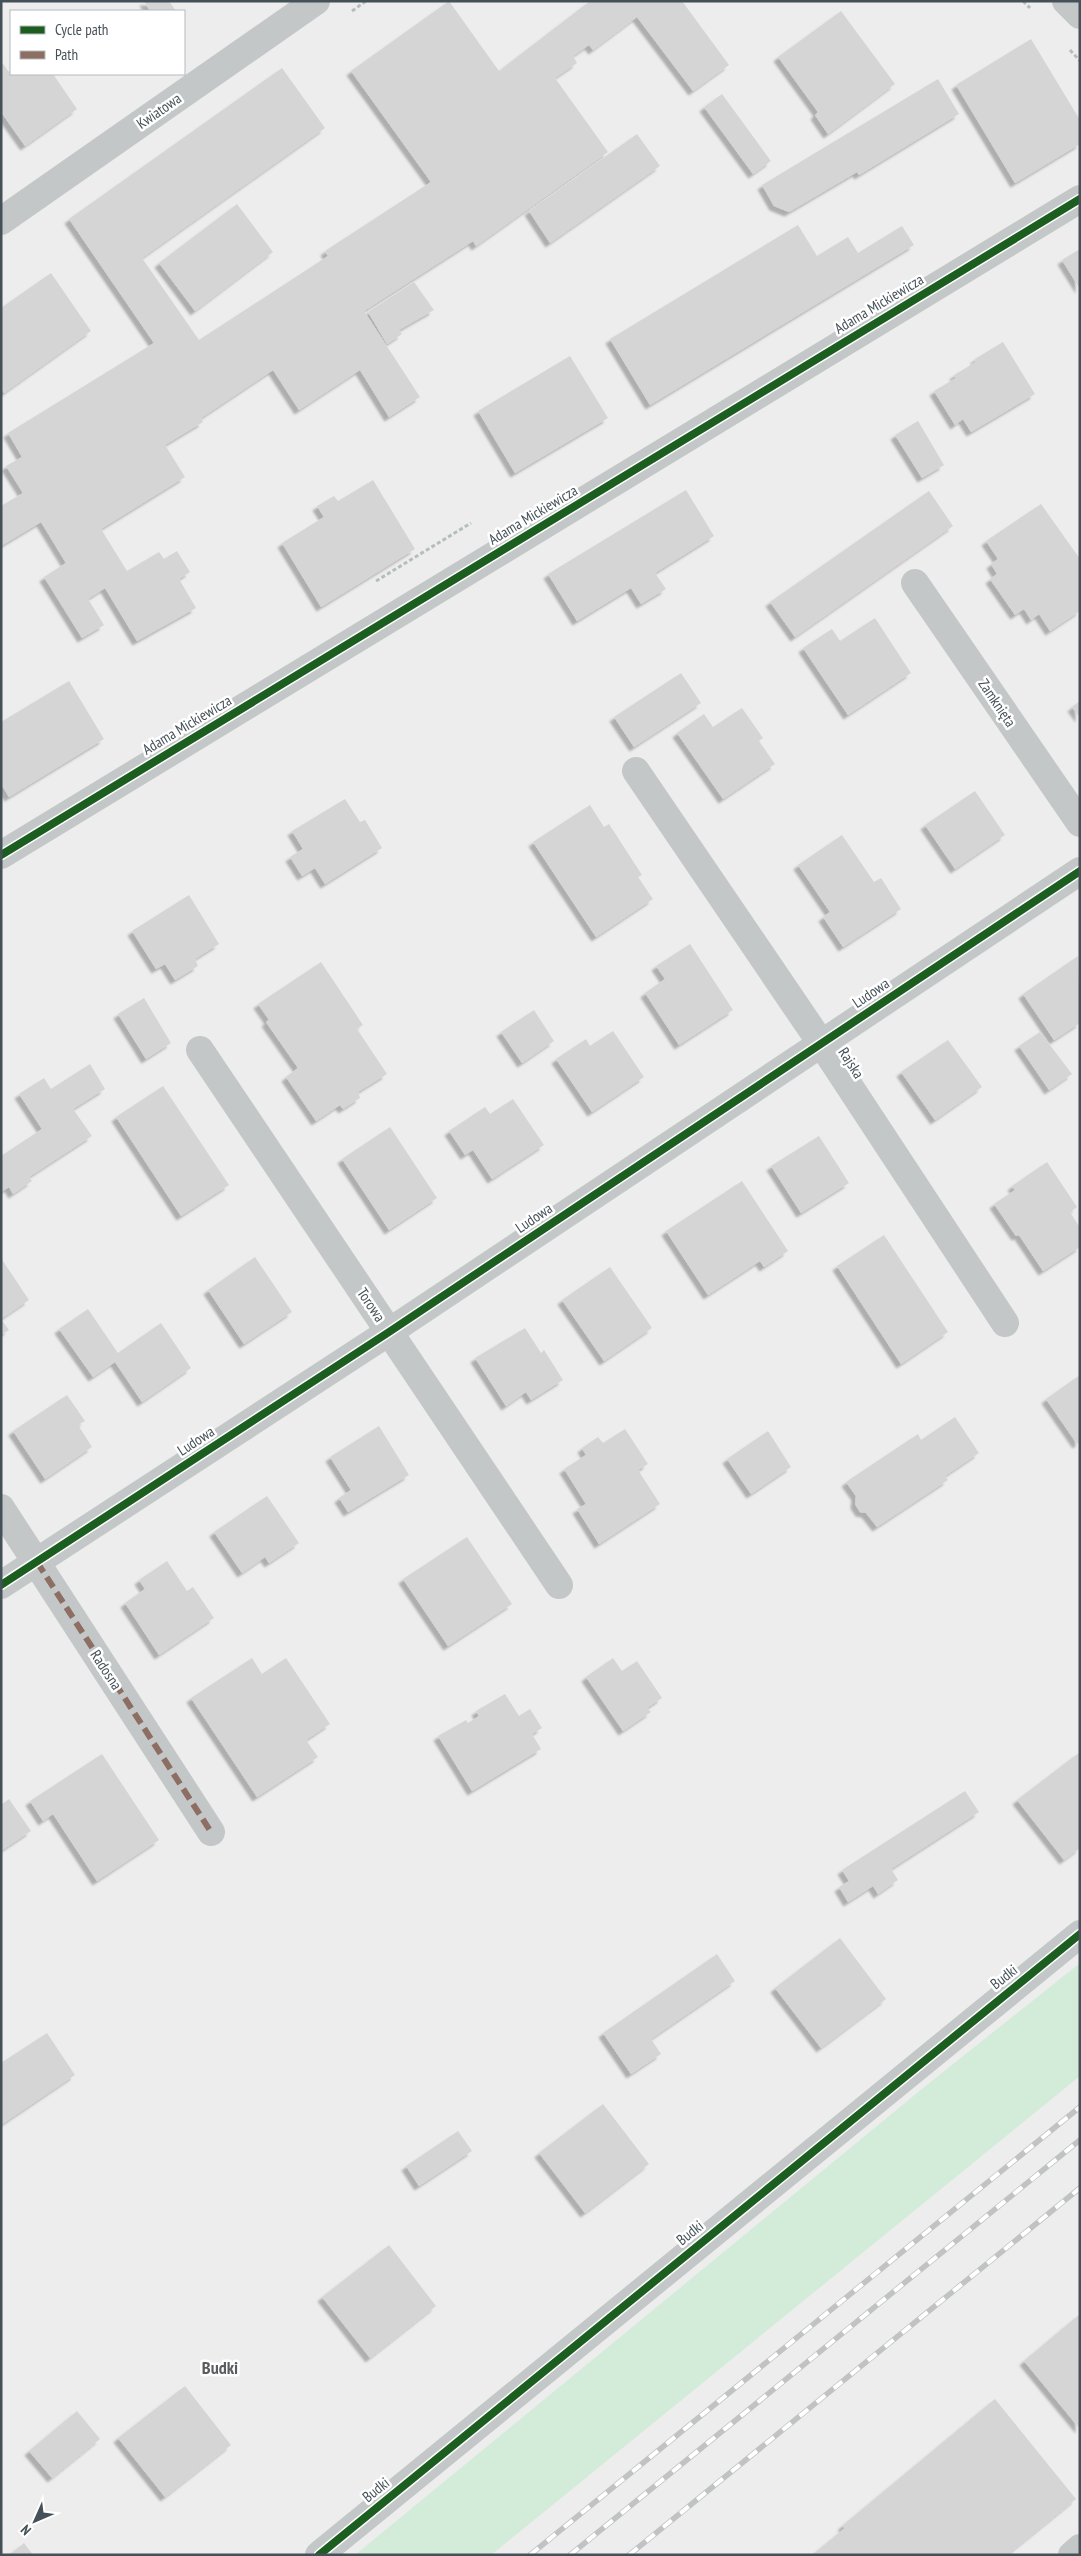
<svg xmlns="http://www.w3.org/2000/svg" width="1081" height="2556" viewBox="0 0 1081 2556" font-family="'PT Sans Narrow',sans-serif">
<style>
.green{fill:#d2ecd9}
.building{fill:#d5d5d6;filter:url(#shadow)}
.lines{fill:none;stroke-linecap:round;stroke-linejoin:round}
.path{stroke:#b4bfbb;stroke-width:3;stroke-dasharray:4 2.5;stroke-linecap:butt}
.minor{stroke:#c4c7c8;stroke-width:28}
.rail-casing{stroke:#c0c2c3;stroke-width:5.5}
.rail{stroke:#fff;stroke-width:4;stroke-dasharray:11;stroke-linecap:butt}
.quiet{stroke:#8d6e63;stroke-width:6;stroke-dasharray:12 6;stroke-linecap:butt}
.cycleway-casing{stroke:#fff;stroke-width:11}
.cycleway{stroke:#1b5e20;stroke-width:8}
.labels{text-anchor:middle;stroke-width:5;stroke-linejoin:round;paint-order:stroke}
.street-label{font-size:15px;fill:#455158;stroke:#fff}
.quarter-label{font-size:18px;font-weight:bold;fill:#595d60;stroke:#fff}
</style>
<defs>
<filter id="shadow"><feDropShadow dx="-4.5" dy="4.5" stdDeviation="1" flood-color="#0004"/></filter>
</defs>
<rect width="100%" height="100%" fill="#ededed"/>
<polygon class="green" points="1080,1963 1080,2076 491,2555 355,2555 928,2084"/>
<g class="building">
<polygon points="144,1 169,1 176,11 150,11"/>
<polygon points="449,1 499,71 590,1 682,1 729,65 693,91 637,17 593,50 589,45 573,56 577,63 555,78 608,152 476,246 473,241 364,311 420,397 389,417 360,370 299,410 273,370 201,418 203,422 165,445 185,477 101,529 127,571 159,552 164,559 177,551 190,572 179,579 196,608 137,641 105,588 88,599 104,625 82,638 44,577 66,563 41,522 1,546 1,506 23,493 6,466 22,457 8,433 154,343 69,219 282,68 325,128 142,258 199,340 328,256 325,251 431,182 351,71"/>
<polygon points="841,11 895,84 828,134 815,115 818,112 778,57"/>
<polygon points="1031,39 1080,120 1080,144 1015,183 956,85"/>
<polygon points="1,61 9,72 11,70 11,74 53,74 77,109 25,146 1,112"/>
<polygon points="938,79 959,114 859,175 857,172 789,212 774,206 762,185"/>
<polygon points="722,94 771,161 753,174 704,107"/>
<polygon points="637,134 660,166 550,243 529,211"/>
<polygon points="237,204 273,252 195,311 159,263"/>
<polygon points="798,225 817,256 848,237 858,253 902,226 914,245 650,405 610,339"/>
<polygon points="1080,249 1080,289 1062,260"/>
<polygon points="51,273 91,331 4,393 1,389 1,308"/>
<polygon points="414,282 434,310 399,330 402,334 387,344 368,312"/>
<polygon points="1003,342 1035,394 971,432 963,419 955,425 934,391 956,378 954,375 976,362 975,359"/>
<polygon points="570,356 608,418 515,473 478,411"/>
<polygon points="918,421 944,465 922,478 895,435"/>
<polygon points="373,480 415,549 321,607 282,543 324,517 317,506 334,496 338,501"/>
<polygon points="686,490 714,536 655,573 666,589 641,604 631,588 577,621 548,574"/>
<polygon points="929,491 953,526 795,637 770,602"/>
<polygon points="1041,504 1080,559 1080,611 1050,631 1039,614 1031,620 1024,609 1015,615 990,579 997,574 991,564 998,559 986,541"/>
<polygon points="875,618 911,673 848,715 803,648 832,629 840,641"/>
<polygon points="681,673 701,703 634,747 614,717"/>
<polygon points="69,681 104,739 9,797 1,784 1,722"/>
<polygon points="1080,701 1080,718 1072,707"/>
<polygon points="742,708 763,738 759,741 775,764 723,799 677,733 704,714 713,727"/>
<polygon points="975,791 1005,835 955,869 925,825"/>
<polygon points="345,799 360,822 365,820 382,848 325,884 315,868 302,876 290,857 303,849 292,831"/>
<polygon points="590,805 604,827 609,824 642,875 638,877 653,899 596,937 533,842"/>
<polygon points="842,835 874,882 881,878 901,909 843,947 823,917 830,912 798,865"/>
<polygon points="189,895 219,944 195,959 198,966 175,980 165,964 156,969 132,931"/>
<polygon points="690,944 733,1010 679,1045 645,993 665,979 656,966"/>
<polygon points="1078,956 1080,1023 1054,1040 1023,994"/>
<polygon points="321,962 363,1025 357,1029 387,1074 358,1092 360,1098 343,1109 340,1105 316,1121 286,1077 298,1068 266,1022 269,1020 258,1004"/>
<polygon points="144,998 171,1043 146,1059 118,1014"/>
<polygon points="534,1010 554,1041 522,1063 501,1032"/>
<polygon points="613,1031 644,1077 592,1112 556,1059 586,1039 590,1046"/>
<polygon points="1040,1032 1072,1074 1049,1090 1019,1046"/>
<polygon points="948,1040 982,1087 935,1120 901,1072"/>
<polygon points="90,1064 105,1089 73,1109 92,1136 29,1177 32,1181 13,1194 9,1187 1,1192 1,1156 42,1129 19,1094 44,1078 51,1089"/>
<polygon points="163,1086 229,1185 181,1216 116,1117"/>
<polygon points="513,1099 544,1145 492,1179 473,1150 465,1155 449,1131 485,1107 490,1114"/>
<polygon points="390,1127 437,1198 389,1230 342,1159"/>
<polygon points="819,1136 849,1183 801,1213 771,1166"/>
<polygon points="1047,1162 1077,1207 1070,1212 1080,1228 1080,1247 1043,1271 1019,1235 1016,1236 994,1204 1015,1190 1012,1186"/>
<polygon points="742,1181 788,1251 764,1267 760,1261 708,1295 666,1231"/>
<polygon points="884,1235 948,1332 901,1364 837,1266"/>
<polygon points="255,1257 292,1312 244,1344 208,1290"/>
<polygon points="1,1258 29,1300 1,1319 9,1330 1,1335"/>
<polygon points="610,1267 652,1328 604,1361 562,1300"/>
<polygon points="88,1309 118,1353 161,1323 191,1368 142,1402 115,1362 93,1377 59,1329"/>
<polygon points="525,1328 541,1353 544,1350 563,1380 531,1400 526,1392 506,1406 475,1358"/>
<polygon points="1080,1375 1080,1442 1077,1444 1046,1399"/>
<polygon points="67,1395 85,1421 78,1425 92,1447 45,1479 13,1431"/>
<polygon points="955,1417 979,1453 945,1476 948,1480 877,1527 866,1513 860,1512 855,1504 856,1496 846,1482 918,1434 921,1440"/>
<polygon points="379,1426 409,1475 348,1512 339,1498 351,1490 330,1457"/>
<polygon points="625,1429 648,1464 638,1470 660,1504 599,1544 577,1509 586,1504 564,1469 586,1455 582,1448 598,1437 603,1443"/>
<polygon points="768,1431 791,1467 751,1494 727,1459"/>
<polygon points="267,1496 299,1543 269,1563 265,1557 242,1573 214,1532"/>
<polygon points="467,1537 512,1604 448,1646 403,1579"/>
<polygon points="167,1561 187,1591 193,1587 214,1618 159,1655 125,1603 145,1589 139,1580"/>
<polygon points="252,1658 262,1674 286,1658 330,1724 306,1740 318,1757 257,1797 191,1698"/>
<polygon points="613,1658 622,1671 637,1661 662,1698 647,1708 651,1712 623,1731 586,1677"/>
<polygon points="505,1694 519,1716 530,1709 542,1728 532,1734 541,1749 472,1791 438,1736 466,1720 468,1723 479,1716 476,1711"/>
<polygon points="1080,1752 1080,1848 1064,1860 1017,1800"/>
<polygon points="102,1754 159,1840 97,1881 53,1814 43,1821 30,1801"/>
<polygon points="965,1791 979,1812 891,1869 898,1880 878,1894 873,1886 848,1902 839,1887 849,1881 842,1870"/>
<polygon points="9,1799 31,1831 1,1851 1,1805"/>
<polygon points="840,1938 886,1999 821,2048 775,1988"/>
<polygon points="717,1954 735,1981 651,2039 661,2054 631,2074 603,2033"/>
<polygon points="47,2033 75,2075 1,2125 1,2063"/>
<polygon points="603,2104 649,2164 585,2213 539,2153"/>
<polygon points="458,2131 472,2151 419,2186 406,2166"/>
<polygon points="389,2245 436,2306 370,2358 322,2297"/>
<polygon points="1080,2314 1080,2429 1024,2361"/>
<polygon points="185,2386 231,2445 165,2497 118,2438"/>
<polygon points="995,2399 1076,2499 1007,2555 812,2555 845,2528 842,2526"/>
<polygon points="77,2411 100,2439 52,2478 29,2451"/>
<polygon points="24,2543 33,2555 9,2555"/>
</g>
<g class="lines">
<g class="path">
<polyline points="1023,1 1030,8"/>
<polyline points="352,11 366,1"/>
<polyline points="1070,50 1080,61"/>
<polyline points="376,581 471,523"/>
</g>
<g class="minor">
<polyline points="1066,1 1080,15"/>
<polyline points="1,221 316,1"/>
<polyline points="915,583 1080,823"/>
<polyline points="636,771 821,1043 1005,1323"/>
<polyline points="1,855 1080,199"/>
<polyline points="200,1050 559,1585"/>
<polyline points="1,1508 211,1832"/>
<polyline points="1,1585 389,1332 1080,871"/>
<polyline points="319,2555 1080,1934"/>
<polyline points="1072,2555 1080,2548"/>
</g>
<g class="rail-casing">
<g id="rail">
<polyline points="530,2555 1080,2107"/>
<polyline points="570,2555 1080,2140"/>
<polyline points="629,2555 1080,2188"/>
</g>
</g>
<use href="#rail" class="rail"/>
<polyline class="quiet" points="37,1562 211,1832"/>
<g class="cycleway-casing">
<g id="cycleway">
<polyline points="1,855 1080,199"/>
<polyline points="1,1585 389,1332 1080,871"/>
<polyline points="319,2555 1080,1934"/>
</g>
</g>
<use href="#cycleway" class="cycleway"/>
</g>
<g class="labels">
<g class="street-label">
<text transform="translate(159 111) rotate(-35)" y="5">Kwiatowa</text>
<text transform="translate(879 304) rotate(-31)" y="5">Adama Mickiewicza</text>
<text transform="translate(533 515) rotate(-31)" y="5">Adama Mickiewicza</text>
<text transform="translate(997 703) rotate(56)" y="5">Zamknięta</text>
<text transform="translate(187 725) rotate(-31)" y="5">Adama Mickiewicza</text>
<text transform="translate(871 993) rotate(-34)" y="5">Ludowa</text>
<text transform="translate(851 1063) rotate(57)" y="5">Rajska</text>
<text transform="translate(534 1218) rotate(-34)" y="5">Ludowa</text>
<text transform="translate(371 1305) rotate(56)" y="5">Torowa</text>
<text transform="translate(196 1441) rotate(-33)" y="5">Ludowa</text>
<text transform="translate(106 1670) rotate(57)" y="5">Radosna</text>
<text transform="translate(1004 1977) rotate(-38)" y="5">Budki</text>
<text transform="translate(690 2233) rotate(-39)" y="5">Budki</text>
<text transform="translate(376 2490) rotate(-39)" y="5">Budki</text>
</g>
<g class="quarter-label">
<text x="220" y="2374">Budki</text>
</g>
</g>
<rect width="1081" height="2556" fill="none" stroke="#455158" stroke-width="5"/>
<rect x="10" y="10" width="175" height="65" fill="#ffffff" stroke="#b5b9bc"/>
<rect x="20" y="26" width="25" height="8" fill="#1b5e20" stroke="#b5b9bc"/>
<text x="55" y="35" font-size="15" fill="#455158">Cycle path</text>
<rect x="20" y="51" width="25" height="8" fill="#8d6e63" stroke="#b5b9bc"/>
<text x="55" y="60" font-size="15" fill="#455158">Path</text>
<g transform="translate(35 2521) rotate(225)" stroke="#ffffff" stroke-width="4" paint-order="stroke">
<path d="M0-4L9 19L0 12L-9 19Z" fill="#455158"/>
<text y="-8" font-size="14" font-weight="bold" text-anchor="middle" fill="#455158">N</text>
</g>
</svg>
